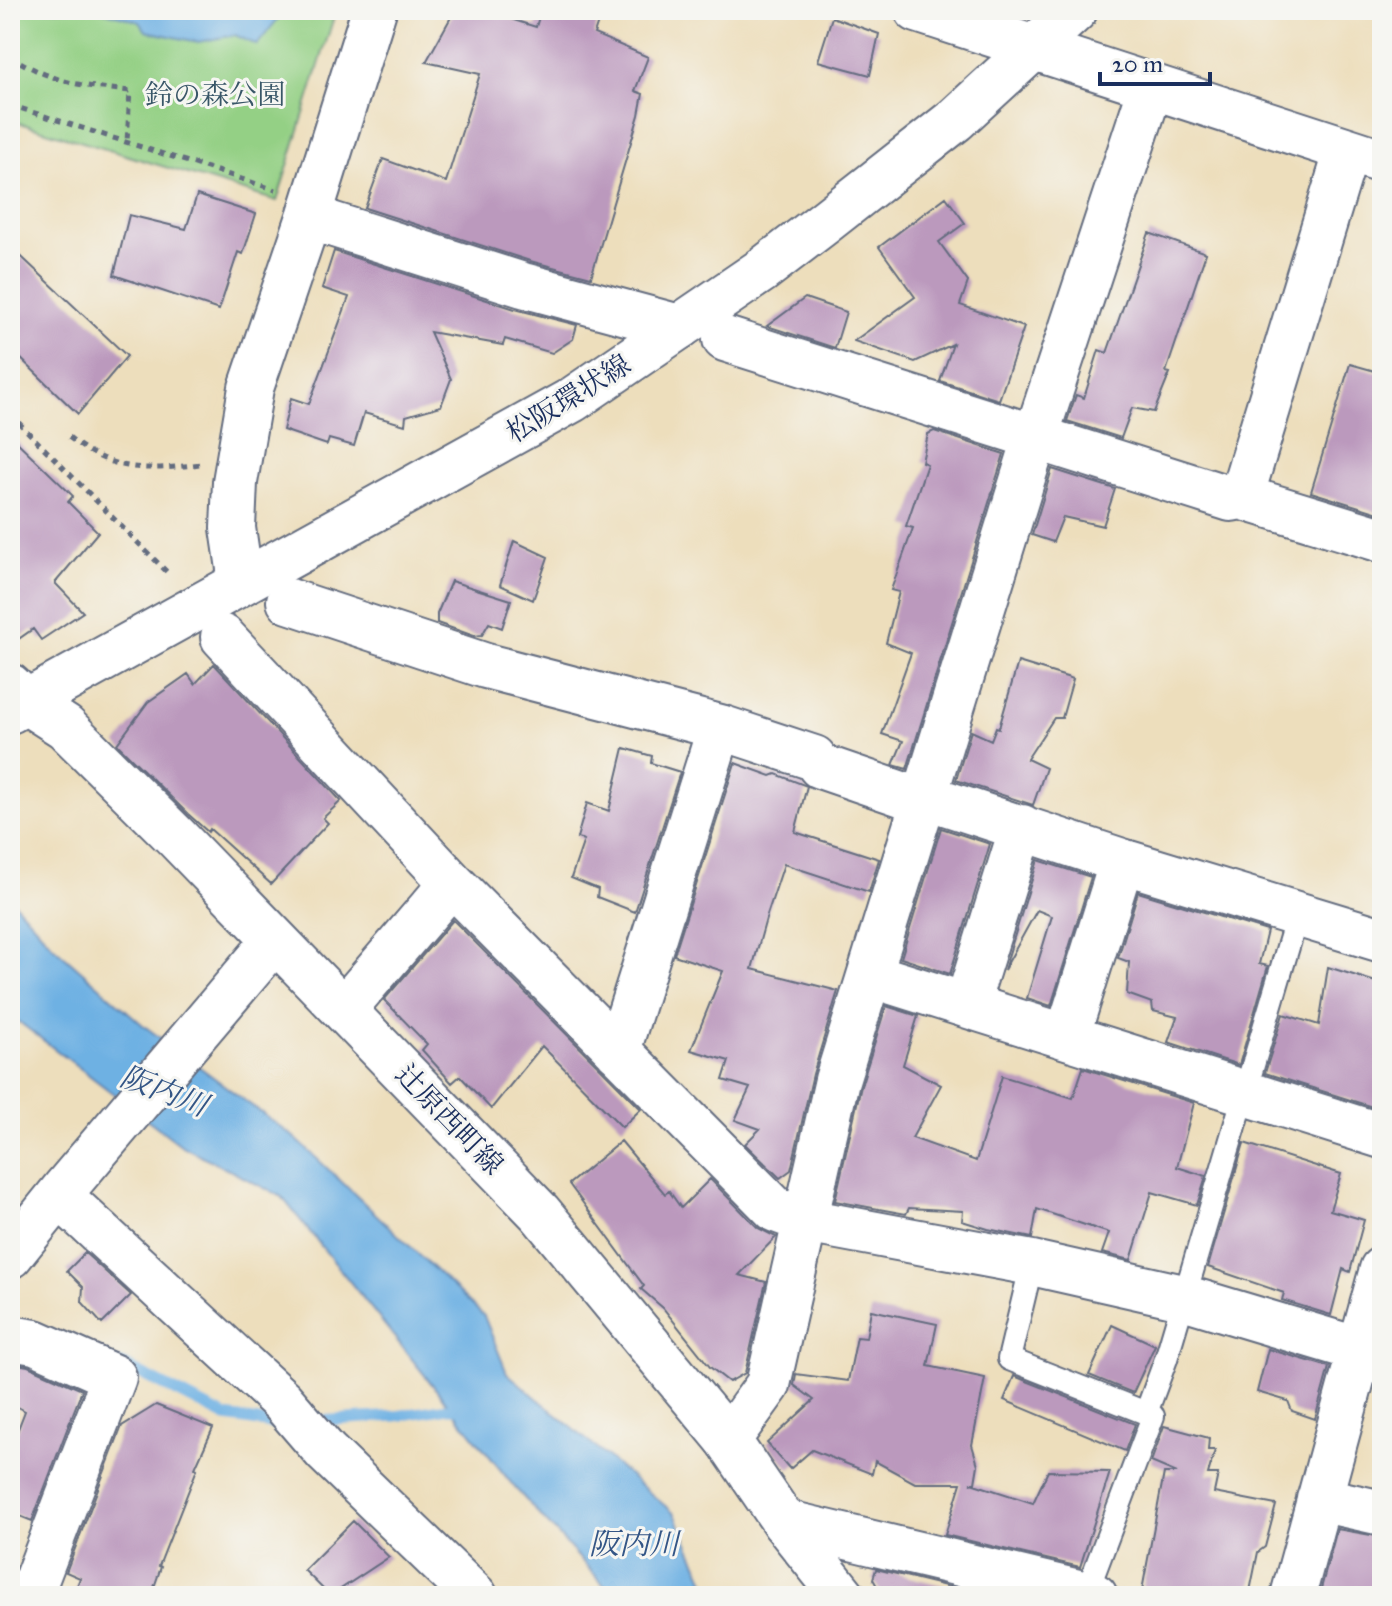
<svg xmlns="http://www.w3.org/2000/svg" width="1392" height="1606" viewBox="0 0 1392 1606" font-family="'IM FELL Great Primer','Noto Serif JP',serif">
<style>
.green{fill:#94d085;stroke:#588072;stroke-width:2}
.water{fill:#6eb1e3;stroke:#4470a0;stroke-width:2}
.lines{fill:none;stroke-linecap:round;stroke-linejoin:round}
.stream{stroke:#6eb1e3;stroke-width:11}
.building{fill:#bb99bd}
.lane-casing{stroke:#646c7f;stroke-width:26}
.street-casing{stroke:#646c7f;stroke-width:48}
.secondary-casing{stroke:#646c7f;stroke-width:48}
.path{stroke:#646c7f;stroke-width:5;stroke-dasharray:6 6;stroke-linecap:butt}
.lane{stroke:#fff;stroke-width:22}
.street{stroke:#fff;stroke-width:44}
.secondary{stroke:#fff;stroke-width:44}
.labels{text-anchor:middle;stroke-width:6;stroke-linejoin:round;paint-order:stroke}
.park-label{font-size:28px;fill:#395768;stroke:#f6f6f2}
.street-label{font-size:28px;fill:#1b2f5e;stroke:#f6f6f2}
.water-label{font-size:30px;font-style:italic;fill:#345686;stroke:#f6f6f2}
</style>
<rect width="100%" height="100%" fill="#f6f6f2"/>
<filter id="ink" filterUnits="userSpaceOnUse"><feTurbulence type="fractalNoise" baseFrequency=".0125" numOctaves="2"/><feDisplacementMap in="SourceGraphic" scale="16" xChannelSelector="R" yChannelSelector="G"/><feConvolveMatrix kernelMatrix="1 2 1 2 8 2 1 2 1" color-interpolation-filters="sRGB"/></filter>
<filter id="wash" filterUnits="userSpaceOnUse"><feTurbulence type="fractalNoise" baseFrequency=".006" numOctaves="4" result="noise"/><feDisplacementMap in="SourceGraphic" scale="32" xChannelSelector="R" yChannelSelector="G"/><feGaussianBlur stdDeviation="1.8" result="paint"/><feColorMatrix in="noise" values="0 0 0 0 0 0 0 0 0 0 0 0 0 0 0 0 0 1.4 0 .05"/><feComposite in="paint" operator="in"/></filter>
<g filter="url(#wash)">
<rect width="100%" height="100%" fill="#eddebc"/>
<!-- green -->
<path class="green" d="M 10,10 L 336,10 L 277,201 L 10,120 Z"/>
<!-- water -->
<path class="water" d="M 100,10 L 285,10 L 257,45 L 235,35 L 198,42 L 146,31 L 140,22 Z
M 10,898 L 53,946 L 143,1025 L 294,1137 L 484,1316 L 507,1373 L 675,1514 L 712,1596 L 614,1596 L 516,1489 L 282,1197 L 182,1146 L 10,1015 Z"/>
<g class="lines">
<!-- stream -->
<path class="stream" d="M 122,1364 L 226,1417 L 272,1424 L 288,1423
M 317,1421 L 396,1416 L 448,1408 L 463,1408"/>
</g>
<g id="blocks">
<!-- building -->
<path class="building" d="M 455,10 L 481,10 L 536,27 L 541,10 L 602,10 L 594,34 L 648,57 L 635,91 L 643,94 L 639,115 L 591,277 L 530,261 L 365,208 L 383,159 L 446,182 L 480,74 L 426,62 Z
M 832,17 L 879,34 L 870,75 L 818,61 Z
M 197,195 L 256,214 L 243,254 L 238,252 L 219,310 L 114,275 L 129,215 L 186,229 Z
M 946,197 L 965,223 L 939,242 L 968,282 L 960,305 L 1024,327 L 999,400 L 940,381 L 953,344 L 915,362 L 854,341 L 915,297 L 879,247 Z
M 1149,233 L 1206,253 L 1166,372 L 1170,373 L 1154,412 L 1132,408 L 1121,438 L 1067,421 L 1076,395 L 1084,398 L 1099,350 L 1107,353 Z
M 10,246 L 127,356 L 78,414 L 10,348 Z
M 334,251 L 515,309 L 577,325 L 573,339 L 552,353 L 505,339 L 503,345 L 430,332 L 451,379 L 441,406 L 406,416 L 405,425 L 364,413 L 354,446 L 329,439 L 327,445 L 283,430 L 291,398 L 309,404 L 349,297 L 322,288 Z
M 805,298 L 846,312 L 835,348 L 767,326 Z
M 1350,364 L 1382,373 L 1382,514 L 1311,492 Z
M 934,431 L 1004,454 L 907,769 L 893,765 L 903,741 L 882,734 L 911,653 L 886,643 L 899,592 L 891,590 L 913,528 L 906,526 L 927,464 L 922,462 L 928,434 Z
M 10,435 L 73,496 L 68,502 L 98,532 L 55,583 L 83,612 L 41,640 L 33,629 L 10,645 Z
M 1052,469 L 1115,489 L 1103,526 L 1063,517 L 1053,542 L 1032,535 Z
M 514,541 L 548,557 L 533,600 L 500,585 Z
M 451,581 L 511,600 L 502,628 L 489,623 L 482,635 L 474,636 L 437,623 L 437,614 Z
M 1018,662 L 1073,679 L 1062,718 L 1054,718 L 1027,759 L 1046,768 L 1033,805 L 956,780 L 971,731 L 991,740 L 996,727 L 999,728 Z
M 214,664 L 341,801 L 323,818 L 328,823 L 271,884 L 210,829 L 208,832 L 188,814 L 117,744 L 148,702 L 188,674 L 195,684 Z
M 624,748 L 652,756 L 651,763 L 680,772 L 635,912 L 597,897 L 598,889 L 571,878 L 584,840 L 577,838 L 587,803 L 609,811 Z
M 735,763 L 771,776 L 776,774 L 807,786 L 795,832 L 879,859 L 869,892 L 784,864 L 767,915 L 752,969 L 838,991 L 813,1074 L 791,1170 L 780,1178 L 745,1144 L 760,1129 L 735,1120 L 750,1088 L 723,1080 L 729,1061 L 691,1050 L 723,971 L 674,955 Z
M 941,828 L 990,844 L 950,974 L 901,958 Z
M 1038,860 L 1091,877 L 1051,1006 L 1027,998 L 1052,916 L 1037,910 L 1004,970 Z
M 1138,892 L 1267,931 L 1259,964 L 1268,966 L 1239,1065 L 1168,1042 L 1177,1017 L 1153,1011 L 1152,1003 L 1127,994 L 1129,962 L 1118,958 Z
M 453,920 L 641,1109 L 622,1127 L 542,1046 L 491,1109 L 460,1076 L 452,1083 L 422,1050 L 427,1044 L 384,1000 Z
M 1328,967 L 1382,984 L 1382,1110 L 1265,1073 L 1283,1014 L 1319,1025 Z
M 886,1006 L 918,1016 L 903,1065 L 941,1085 L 912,1138 L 976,1161 L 1002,1076 L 1073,1098 L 1083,1068 L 1194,1103 L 1177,1167 L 1206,1176 L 1197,1205 L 1152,1192 L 1131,1260 L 1102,1253 L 1109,1233 L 1037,1209 L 1032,1238 L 988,1229 L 962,1221 L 963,1211 L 909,1208 L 906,1214 L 835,1201 L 861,1086 Z
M 621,1141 L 665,1194 L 669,1191 L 681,1208 L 710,1179 L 758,1228 L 776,1237 L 739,1275 L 766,1282 L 745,1373 L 729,1382 L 710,1367 L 663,1308 L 641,1289 L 644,1286 L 569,1184 Z
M 1244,1143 L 1341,1174 L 1330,1210 L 1364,1220 L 1350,1272 L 1343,1269 L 1331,1315 L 1282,1300 L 1284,1293 L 1208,1267 Z
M 85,1253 L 131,1295 L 102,1324 L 82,1302 L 83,1287 L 67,1271 Z
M 871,1310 L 937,1324 L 928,1366 L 985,1378 L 972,1445 L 978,1465 L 975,1483 L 971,1483 L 1033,1503 L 1048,1471 L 1110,1472 L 1080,1567 L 945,1535 L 961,1483 L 915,1483 L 875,1461 L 872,1474 L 812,1450 L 790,1469 L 767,1443 L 814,1400 L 794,1385 L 796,1374 L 848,1381 L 857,1337 L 866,1338 Z
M 1112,1325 L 1155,1345 L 1133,1393 L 1089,1375 Z
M 1268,1349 L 1329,1367 L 1315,1419 L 1292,1411 L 1288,1401 L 1257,1392 Z
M 10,1363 L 28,1366 L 82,1390 L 32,1521 L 10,1512 L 10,1450 L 25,1411 L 10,1403 Z
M 1014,1376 L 1135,1424 L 1125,1451 L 1004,1400 Z
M 156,1405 L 213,1428 L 195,1468 L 197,1469 L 159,1566 L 161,1567 L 151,1596 L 73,1596 L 80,1578 L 66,1572 L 122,1426 Z
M 1164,1426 L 1209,1438 L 1208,1450 L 1215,1450 L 1208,1474 L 1218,1474 L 1214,1493 L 1276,1505 L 1265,1547 L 1258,1552 L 1249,1596 L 1141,1596 L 1164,1473 L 1177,1473 L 1151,1462 Z
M 353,1521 L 389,1557 L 330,1596 L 304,1570 Z
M 1337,1529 L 1382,1537 L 1382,1596 L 1319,1596 Z
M 876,1569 L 987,1596 L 882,1595 L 873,1579 Z"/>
</g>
</g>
<g filter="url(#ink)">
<use href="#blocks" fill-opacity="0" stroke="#646c7f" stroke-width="2"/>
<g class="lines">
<defs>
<path id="lane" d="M 1032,1263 L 1009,1359 L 1146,1413
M 1086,1594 L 1153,1416 L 1146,1413 L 1166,1359 L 1298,913"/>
<path id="street" d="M 917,10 L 1382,161
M 309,217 L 523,285 L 679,327
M 725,339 L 1231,499 L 1241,497 L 1382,540
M 1241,497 L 1347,150
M 241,582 L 233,528 L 235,482 L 251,388 L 309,217 L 374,10
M 289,601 L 486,666 L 720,727 L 814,758 L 820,766 L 922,801
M 223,637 L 452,883 L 776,1210 L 806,1221 L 1032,1263 L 1183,1297 L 1360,1350
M 924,796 L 1122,861 L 1382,940
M 870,975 L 1382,1136
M 967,1004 L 1022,827
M 344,1009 L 452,883
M 1067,1037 L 1122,861
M 618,1051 L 720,727
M 60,1196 L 282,1401 L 326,1452 L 475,1596
M 10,1256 L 64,1189 L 275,940
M 10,1338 L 35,1342 L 114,1377 L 30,1596
M 728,1440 L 768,1385 L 837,1080 L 1035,439 L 1151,87
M 1319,1499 L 1382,1513
M 784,1522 L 1095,1596
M 1293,1596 L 1382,1269"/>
<path id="secondary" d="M 10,686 L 26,702 L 65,727 L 176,837 L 540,1213 L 728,1440 L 784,1522 L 843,1596
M 10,711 L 572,400 L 761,271 L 825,222 L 955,120 L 1075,10"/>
</defs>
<!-- lane casing -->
<use href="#lane" class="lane-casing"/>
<!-- street casing -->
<use href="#street" class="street-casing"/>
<!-- secondary casing -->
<use href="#secondary" class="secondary-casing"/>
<!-- path -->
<path class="path" d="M 10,56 C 54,83 80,86 130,91 L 127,142
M 10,105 L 276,190
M 10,414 L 170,575
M 69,437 C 112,473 148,471 200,464"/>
<!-- lane -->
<use href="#lane" class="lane"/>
<!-- street -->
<use href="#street" class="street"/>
<!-- secondary -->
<use href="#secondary" class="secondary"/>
</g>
</g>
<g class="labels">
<!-- park labels -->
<g class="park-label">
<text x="215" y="104">鈴の森公園</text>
</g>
<!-- street labels -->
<g class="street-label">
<text transform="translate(568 398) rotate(-32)" y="10">松阪環状線</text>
<text transform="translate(450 1119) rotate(46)" y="10">辻原西町線</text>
</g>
<!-- water labels -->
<g class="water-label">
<text transform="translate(164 1091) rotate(21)" y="10">阪内川</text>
<text x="634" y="1554">阪内川</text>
</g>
</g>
<!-- margin -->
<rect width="1392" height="1606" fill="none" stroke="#f6f6f2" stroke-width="40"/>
<!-- scale -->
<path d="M1100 72v12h110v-12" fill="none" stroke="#1b2f5e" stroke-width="4"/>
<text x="1112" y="72" font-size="24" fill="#1b2f5e" stroke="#f6f6f2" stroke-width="6" paint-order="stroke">20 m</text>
</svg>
